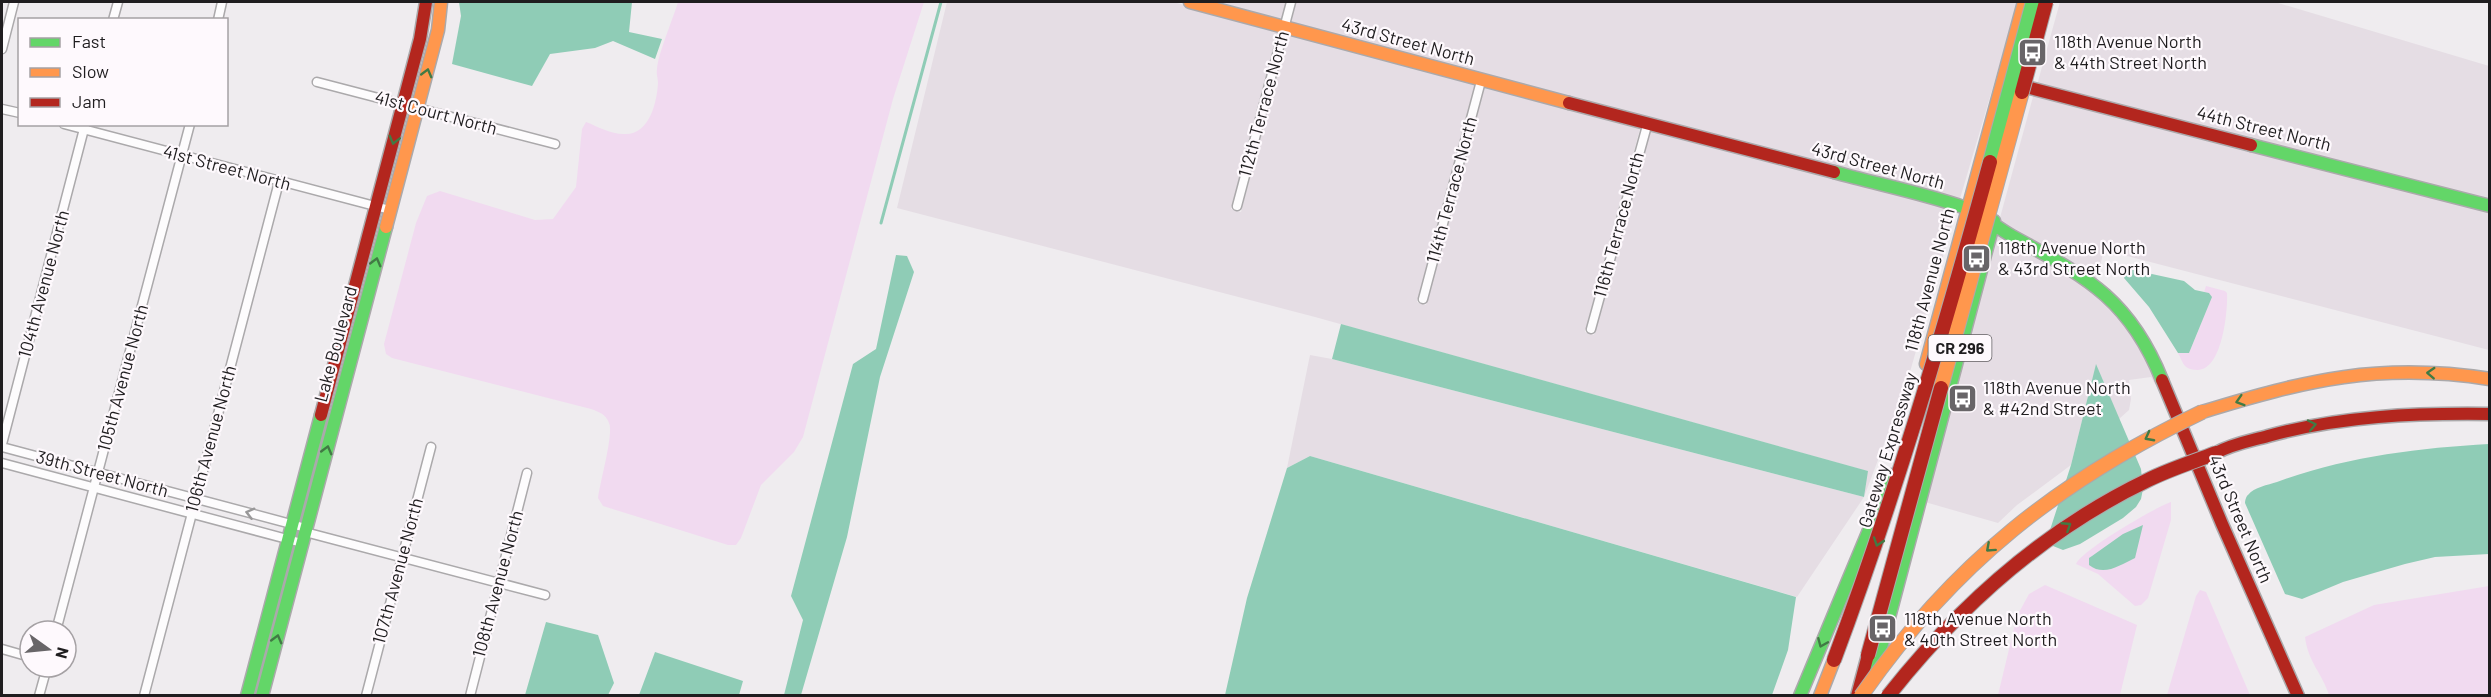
<svg xmlns="http://www.w3.org/2000/svg" width="2491" height="697" viewBox="0 0 2491 697" font-family="Barlow,sans-serif">
<style>
.built{fill:#e5dde4}
.green{fill:#f1daf0}
.water{fill:#8fccb6}
.lines{fill:none;stroke-linecap:round;stroke-linejoin:round}
.stream{stroke:#8fccb6;stroke-width:3}
.street-casing{stroke:#aba9ab;stroke-width:11}
.fast-casing{stroke:#aba9ab;stroke-width:15}
.slow-casing{stroke:#aba9ab;stroke-width:15}
.jam-casing{stroke:#aba9ab;stroke-width:15}
.street{stroke:#fdfcfd;stroke-width:8}
.fast{stroke:#63d668;stroke-width:12}
.slow{stroke:#ff974d;stroke-width:12}
.jam{stroke:#b3261e;stroke-width:12}
.fast-bridge-casing{stroke:#aba9ab;stroke-width:16;stroke-linecap:butt}
.slow-bridge-casing{stroke:#aba9ab;stroke-width:16;stroke-linecap:butt}
.jam-bridge-casing{stroke:#aba9ab;stroke-width:16;stroke-linecap:butt}
.fast-bridge{stroke:#63d668;stroke-width:14}
.slow-bridge{stroke:#ff974d;stroke-width:14}
.jam-bridge{stroke:#b3261e;stroke-width:14}
.oneway{stroke:#417a44}
.oneway2{stroke:#999899}
.labels{text-anchor:middle;stroke-width:4.5;stroke-linejoin:round;paint-order:stroke}
.shield{fill:#fef9fd;stroke:#625f62;stroke-width:1.5}
.shield-label{font-size:16px;font-weight:bold;fill:#1f1d1f}
.street-label{font-size:18px;fill:#1f1d1f;stroke:#fef9fd}
.poi-label{font-size:18px;fill:#1f1d1f;stroke:#fef9fd;text-anchor:start}
</style>
<rect width="100%" height="100%" fill="#efecef"/>
<!-- built -->
<path class="built" d="M 947,2 L 1173,2 L 1278,30 L 1231,209 L 1241,212 L 1288,33 L 1475,84 L 1417,302 L 1426,305 L 1485,86 L 1641,125 L 1585,332 L 1594,335 L 1651,127 L 1956,211 L 1906,386 L 1864,497 L 1797,597 L 1310,456 L 1287,468 L 1310,355 L 1332,359 L 1864,497 L 1867,471 L 1315,317 L 897,208 Z
M 1208,2 L 1286,2 L 1281,21 Z
M 1296,2 L 2018,2 L 1959,202 L 1291,24 Z
M 2060,2 L 2275,2 L 2489,66 L 2489,201 L 2037,85 Z
M 2034,93 L 2489,211 L 2489,350 L 2104,250 L 2096,282 L 1998,225 Z
M 1996,234 L 2054,266 L 2093,292 L 2119,316 L 2159,382 L 2164,400 L 2151,377 L 2129,380 L 2131,399 L 2129,410 L 2119,419 L 2096,365 L 2071,465 L 2017,505 L 1998,523 L 1925,502 Z"/>
<!-- green -->
<path class="green" d="M 678,2 L 924,2 L 893,99 L 803,437 L 794,452 L 761,485 L 741,538 L 736,545 L 728,545 L 603,506 L 598,498 C 600,482 614,433 609,423 C 606,414 599,412 591,409 L 392,358 L 386,354 L 384,344 L 416,223 L 427,196 L 440,191 L 535,220 L 553,219 L 576,187 L 582,129 L 586,122 C 599,127 612,135 626,134 C 650,134 657,101 658,83 C 658,78 656,74 657,69 C 658,54 673,19 678,2 Z
M 2206,286 L 2225,291 L 2227,293 C 2228,312 2222,371 2197,370 C 2183,369 2184,364 2178,353 L 2189,353 C 2195,339 2209,307 2209,293 L 2204,292 Z
M 2171,502 L 2171,520 L 2148,598 L 2141,605 L 2135,606 L 2098,574 L 2076,564 C 2082,550 2154,508 2171,502 Z
M 2045,585 L 2137,625 L 2120,695 L 1998,695 L 2017,616 L 2029,594 Z
M 2489,586 L 2489,695 L 2329,695 C 2322,673 2308,662 2305,637 L 2374,605 Z
M 2200,590 L 2206,592 L 2250,695 L 2167,695 L 2196,596 Z"/>
<!-- water -->
<path class="water" d="M 459,2 L 632,2 L 629,32 L 662,39 L 655,59 L 613,41 L 595,48 L 550,54 L 532,86 L 452,64 L 461,16 Z
M 896,255 L 907,256 L 914,272 L 880,377 L 847,537 L 801,695 L 784,695 L 803,620 L 791,596 L 853,364 L 876,349 Z
M 2129,269 L 2184,281 L 2195,290 L 2209,293 L 2212,297 L 2189,353 L 2178,353 L 2149,307 L 2124,278 Z
M 1341,324 L 1868,471 L 1864,497 L 1332,359 Z
M 2096,364 L 2141,469 L 2143,489 L 2141,499 L 2136,507 L 2123,518 L 2080,544 L 2063,550 L 2048,544 L 2050,530 L 2071,465 Z
M 2489,444 L 2489,554 L 2435,557 L 2405,564 L 2343,582 L 2302,599 L 2285,594 L 2245,503 C 2245,501 2246,496 2248,495 C 2254,487 2268,485 2277,482 C 2345,457 2418,448 2489,444 Z
M 1310,456 L 1796,597 L 1788,650 L 1772,695 L 1225,695 L 1247,598 L 1287,468 Z
M 2143,525 L 2135,558 C 2120,565 2104,577 2089,565 L 2089,558 L 2092,556 L 2123,534 Z
M 546,622 L 598,635 L 614,683 L 608,695 L 525,695 Z
M 655,652 L 743,681 L 739,695 L 639,695 Z"/>
<g class="lines">
<!-- stream -->
<path class="stream" d="M 881,223 L 941,2"/>
<defs>
<path id="street" d="M 113,20 L 118,2
M 218,20 L 222,2
M 2,49 L 14,2
M 317,82 L 555,144
M 2,109 L 20,113
M 64,124 L 390,210
M 1237,206 L 1291,2
M 1423,299 L 1481,81
M 1591,329 L 1648,122
M 2,444 L 85,125
M 2,447 L 306,528
M 2,463 L 302,543
M 305,532 L 545,595
M 56,631 L 190,124
M 2,649 L 30,657
M 39,696 L 47,667
M 144,696 L 279,182
M 366,696 L 431,447
M 470,696 L 527,473"/>
<path id="fast" d="M 2251,145 L 2490,206
M 1834,172 C 1877,184 1923,193 1966,208 C 1982,214 1997,228 2012,236 C 2086,277 2129,298 2162,380
M 1874,674 L 1994,221
M 247,696 L 321,415
M 262,696 L 386,227
M 1800,696 L 1892,475"/>
<path id="slow" d="M 1190,2 L 1569,103
M 386,227 L 438,30 L 441,2
M 1926,364 L 2024,2
M 2202,412 C 2306,380 2380,362 2490,379
M 1820,696 L 1834,660"/>
<path id="jam" d="M 2030,88 L 2251,145
M 1569,103 L 1834,172
M 2162,380 L 2222,524 L 2298,696
M 321,415 L 420,39 L 426,2
M 2216,453 C 2232,444 2250,441 2268,436 C 2341,416 2414,413 2490,414
M 1857,696 L 1868,655"/>
</defs>
<!-- street casing -->
<use href="#street" class="street-casing"/>
<!-- fast casing -->
<use href="#fast" class="fast-casing"/>
<!-- slow casing -->
<use href="#slow" class="slow-casing"/>
<!-- jam casing -->
<use href="#jam" class="jam-casing"/>
<!-- street -->
<use href="#street" class="street"/>
<!-- fast -->
<use href="#fast" class="fast"/>
<!-- slow -->
<use href="#slow" class="slow"/>
<!-- jam -->
<use href="#jam" class="jam"/>
<defs>
<path id="fast-bridge" d="M 1990,162 L 2033,2"/>
<path id="slow-bridge" d="M 1941,388 L 2022,92
M 1861,696 C 1953,564 2058,481 2202,412"/>
<path id="jam-bridge" d="M 2022,92 L 2046,2
M 1868,655 L 1941,388
M 1834,660 C 1895,497 1944,330 1990,162
M 1888,696 C 1959,606 2044,530 2148,480 C 2170,469 2193,462 2216,453"/>
</defs>
<!-- fast-bridge casing -->
<use href="#fast-bridge" class="fast-bridge-casing"/>
<!-- slow-bridge casing -->
<use href="#slow-bridge" class="slow-bridge-casing"/>
<!-- jam-bridge casing -->
<use href="#jam-bridge" class="jam-bridge-casing"/>
<!-- fast-bridge -->
<use href="#fast-bridge" class="fast-bridge"/>
<!-- slow-bridge -->
<use href="#slow-bridge" class="slow-bridge"/>
<!-- jam-bridge -->
<use href="#jam-bridge" class="jam-bridge"/>
</g>
<!-- one-way arrows -->
<defs><path id="oneway-chevron" d="M-2-3.5L2.5 0L-2 3.5" fill="none" stroke-width="1.6" stroke-linecap="round" stroke-linejoin="round" transform="scale(1.5)"/></defs>
<g class="oneway">
<use href="#oneway-chevron" transform="translate(427 73) rotate(-75)"/>
<use href="#oneway-chevron" transform="translate(394 140) rotate(104)"/>
<use href="#oneway-chevron" transform="translate(376 262) rotate(-75)"/>
<use href="#oneway-chevron" transform="translate(2431 373) rotate(-177)"/>
<use href="#oneway-chevron" transform="translate(2240 401) rotate(163)"/>
<use href="#oneway-chevron" transform="translate(2312 425) rotate(-12)"/>
<use href="#oneway-chevron" transform="translate(2149 437) rotate(152)"/>
<use href="#oneway-chevron" transform="translate(327 450) rotate(-75)"/>
<use href="#oneway-chevron" transform="translate(2067 526) rotate(-33)"/>
<use href="#oneway-chevron" transform="translate(1878 542) rotate(109)"/>
<use href="#oneway-chevron" transform="translate(1990 548) rotate(138)"/>
<use href="#oneway-chevron" transform="translate(277 639) rotate(-75)"/>
<use href="#oneway-chevron" transform="translate(1822 643) rotate(113)"/>
</g>
<use class="oneway2" href="#oneway-chevron" transform="translate(250 513) rotate(-165)"/>
<!-- icons -->
<defs>
<symbol id="bus-square" viewBox="-11 -11 22 22"><rect x="-9" y="-9" width="18" height="18" rx="4" fill="#686568" stroke="#fef9fd"/><path d="M-5-6H5V4H4V6H2V4H-2V6H-4V4H-5ZM-3.5-4V0h7V-4ZM-3.5 1.2v1.5H-2V1.2ZM2 1.2v1.5H3.5V1.2Z" fill="#fff"/></symbol>
</defs>
<g fill-rule="evenodd">
<use href="#bus-square" x="2016" y="36" width="33" height="33"/>
<use href="#bus-square" x="1960" y="242" width="33" height="33"/>
<use href="#bus-square" x="1946" y="382" width="33" height="33"/>
<use href="#bus-square" x="1866" y="612" width="33" height="33"/>
</g>
<g class="labels">
<!-- shield labels -->
<rect class="shield" x="1928.5" y="335" width="63" height="26" rx="4.5"/>
<g class="shield-label">
<text x="1960" y="354">CR 296</text>
</g>
<!-- street labels -->
<g class="street-label">
<text transform="translate(1408 42) rotate(15)" y="6">43rd Street North</text>
<text transform="translate(1264 104) rotate(-75)" y="6">112th Terrace North</text>
<text transform="translate(436 113) rotate(15)" y="6">41st Court North</text>
<text transform="translate(2264 129) rotate(14)" y="6">44th Street North</text>
<text transform="translate(1878 166) rotate(15)" y="6">43rd Street North</text>
<text transform="translate(227 168) rotate(15)" y="6">41st Street North</text>
<text transform="translate(1452 190) rotate(-75)" y="6">114th Terrace North</text>
<text transform="translate(1619 225) rotate(-75)" y="6">116th Terrace North</text>
<text transform="translate(1930 280) rotate(-75)" y="6">118th Avenue North</text>
<text transform="translate(44 284) rotate(-75)" y="6">104th Avenue North</text>
<text transform="translate(336 344) rotate(-75)" y="6">Lake Boulevard</text>
<text transform="translate(123 378) rotate(-75)" y="6">105th Avenue North</text>
<text transform="translate(211 439) rotate(-75)" y="6">106th Avenue North</text>
<text transform="translate(1888 450) rotate(-73)" y="6">Gateway Expressway</text>
<text transform="translate(102 474) rotate(15)" y="6">39th Street North</text>
<text transform="translate(2240 519) rotate(67)" y="6">43rd Street North</text>
<text transform="translate(398 571) rotate(-75)" y="6">107th Avenue North</text>
<text transform="translate(498 584) rotate(-75)" y="6">108th Avenue North</text>
</g>
<!-- poi labels -->
<g class="poi-label">
<text x="2054" y="48">118th Avenue North<tspan x="2054" dy="21">&amp; 44th Street North</tspan></text>
<text x="1998" y="254">118th Avenue North<tspan x="1998" dy="21">&amp; 43rd Street North</tspan></text>
<text x="1983" y="394">118th Avenue North<tspan x="1983" dy="21">&amp; #42nd Street</tspan></text>
<text x="1904" y="625">118th Avenue North<tspan x="1904" dy="21">&amp; 40th Street North</tspan></text>
</g>
</g>
<!-- border -->
<rect width="2491" height="697" fill="none" stroke="#1f1d1f" stroke-width="6"/>
<!-- legend -->
<rect x="18" y="18" width="210" height="108" fill="#fef9fd" stroke="#a5a1a4" stroke-width="1.5"/>
<rect x="30" y="38" width="30" height="9" fill="#63d668" stroke="#a5a1a4" stroke-width="1.5"/>
<text x="72" y="48" font-size="18" fill="#1f1d1f">Fast</text>
<rect x="30" y="68" width="30" height="9" fill="#ff974d" stroke="#a5a1a4" stroke-width="1.5"/>
<text x="72" y="78" font-size="18" fill="#1f1d1f">Slow</text>
<rect x="30" y="98" width="30" height="9" fill="#b3261e" stroke="#a5a1a4" stroke-width="1.5"/>
<text x="72" y="108" font-size="18" fill="#1f1d1f">Jam</text>
<!-- north arrow -->
<g transform="translate(48 649) rotate(105)"><circle r="28" fill="#fef9fd" stroke="#a5a1a4" stroke-width="1.5"/>
<path d="M0-4.5L10 22L0 15L-10 22Z" fill="#686568"/>
<text y="-9" font-size="16" font-weight="bold" text-anchor="middle" fill="#1f1d1f">N</text>
</g>
</svg>
